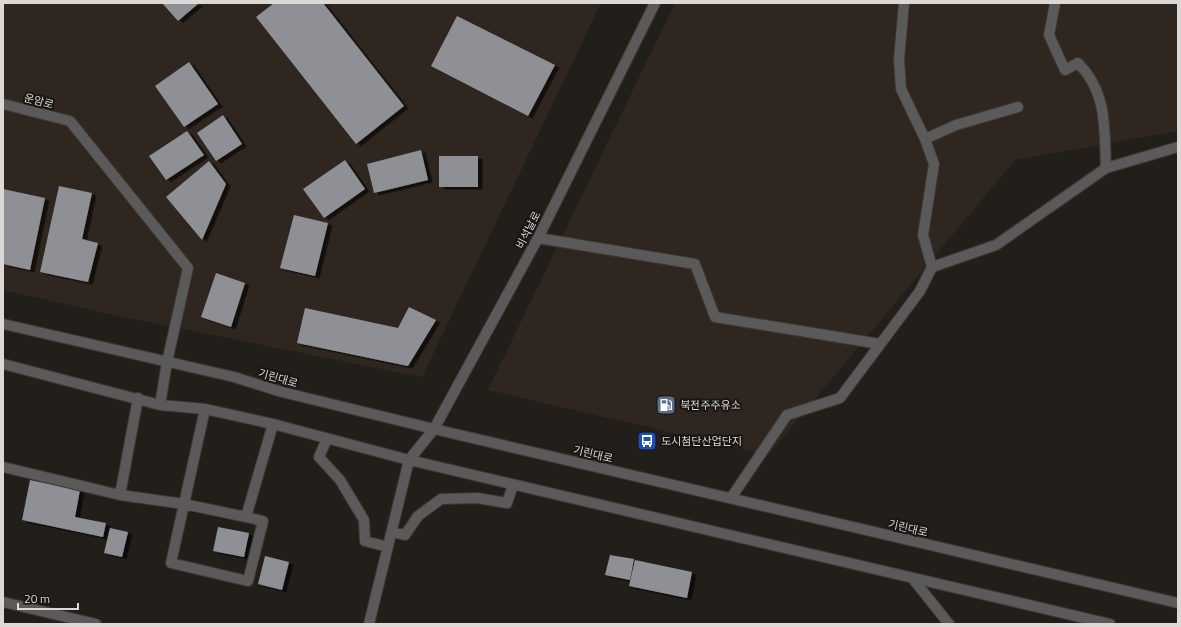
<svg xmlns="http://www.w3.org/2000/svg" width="1181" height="627" viewBox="0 0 1181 627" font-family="'Titillium Web','Noto Sans KR',sans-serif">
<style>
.built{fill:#2f271f}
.building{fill:#8f8f96;filter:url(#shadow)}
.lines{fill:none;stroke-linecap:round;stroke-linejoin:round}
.minor-casing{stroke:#3c3935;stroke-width:12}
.minor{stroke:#5c595a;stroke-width:10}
.labels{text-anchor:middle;stroke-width:4;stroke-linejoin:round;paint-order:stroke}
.street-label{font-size:11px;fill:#dbd8d6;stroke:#191512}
.poi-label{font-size:11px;fill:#dbd8d6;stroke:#191512;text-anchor:start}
</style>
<defs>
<filter id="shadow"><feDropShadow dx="4.5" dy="2.5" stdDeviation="0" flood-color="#0009"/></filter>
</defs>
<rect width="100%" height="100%" fill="#221f1b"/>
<!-- built -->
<path class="built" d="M 3,3 L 601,3 L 422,377 L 109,314 L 3,290 Z
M 675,3 L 1178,3 L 1178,131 L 1015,160 L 768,455 L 488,390 Z"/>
<!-- building -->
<path class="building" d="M 162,3 L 199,3 L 178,21 Z
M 274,3 L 323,3 L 404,106 L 356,144 L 256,17 Z
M 457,16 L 555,65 L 528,116 L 431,66 Z
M 189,62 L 218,104 L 184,127 L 155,86 Z
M 223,115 L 242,144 L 216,161 L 197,133 Z
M 187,131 L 204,155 L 166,180 L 149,156 Z
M 421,150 L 428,180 L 374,193 L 367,164 Z
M 439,156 L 478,156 L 478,187 L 439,187 Z
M 345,160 L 365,189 L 324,218 L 303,189 Z
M 209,161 L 226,184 L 202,240 L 166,197 Z
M 59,186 L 92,193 L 82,239 L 98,243 L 88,282 L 40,272 Z
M 3,189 L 45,198 L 30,270 L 3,264 Z
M 294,215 L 328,223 L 315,276 L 280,268 Z
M 216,273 L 245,283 L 231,327 L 201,317 Z
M 409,307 L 436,320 L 408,366 L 297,343 L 305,308 L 398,328 Z
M 30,480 L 80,490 L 75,517 L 106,523 L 103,537 L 22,520 Z
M 218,527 L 249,533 L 244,557 L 213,551 Z
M 110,528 L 128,532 L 122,557 L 104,553 Z
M 610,555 L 634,559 L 630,580 L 605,575 Z
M 265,556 L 289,562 L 282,590 L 258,584 Z
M 635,560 L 692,572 L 687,598 L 629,586 Z"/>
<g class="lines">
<defs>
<path id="minor" d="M 904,3 L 899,59 L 901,89 L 925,139 L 934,164 L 923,235 L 932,267
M 1055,3 L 1049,35 L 1065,70 L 1078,63 C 1108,93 1104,129 1106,168
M 3,104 L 70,121 L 188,268 L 167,362 L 160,405
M 925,139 L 956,125 L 1018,107
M 538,238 L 695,264 L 715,317 L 880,344
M 3,324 L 234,377 L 282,392 L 434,429 L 1178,603
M 3,364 L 160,405 L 205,409 L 273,424 L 409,460 L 1110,624
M 205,409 L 184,504 L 246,517 L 273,424
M 327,439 L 319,457 L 340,480 L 364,520 L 365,541 L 388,547
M 3,467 L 120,495 L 138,398
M 120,495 L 184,504 L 171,563 L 248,581 L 263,521 L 246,517
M 731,498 L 787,415 L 840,398 L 920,291 L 932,267 L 996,245 L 1106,168 L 1178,147
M 392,532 L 405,535 L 418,516 L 441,499 L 477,498 L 507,503 L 513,485
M 913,579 L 949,624
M 3,602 L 96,624
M 369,624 L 409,460 L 434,429 L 538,238 L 655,3"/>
</defs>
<!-- minor casing -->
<use href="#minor" class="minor-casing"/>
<!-- minor -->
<use href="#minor" class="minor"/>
</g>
<!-- icons -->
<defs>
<symbol id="fuel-square" viewBox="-11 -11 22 22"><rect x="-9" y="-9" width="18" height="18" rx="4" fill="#5c6f8a" stroke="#191512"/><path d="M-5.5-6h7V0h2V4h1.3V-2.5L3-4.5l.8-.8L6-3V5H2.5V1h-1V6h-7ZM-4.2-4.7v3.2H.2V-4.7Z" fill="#fff"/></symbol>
<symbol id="bus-square" viewBox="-11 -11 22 22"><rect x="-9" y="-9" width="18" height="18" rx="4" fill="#1a4fb4" stroke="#191512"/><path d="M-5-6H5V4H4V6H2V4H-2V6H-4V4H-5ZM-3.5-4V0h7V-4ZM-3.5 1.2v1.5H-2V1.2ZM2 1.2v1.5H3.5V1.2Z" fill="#fff"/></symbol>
</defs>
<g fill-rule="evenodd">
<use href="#fuel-square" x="655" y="394" width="22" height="22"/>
<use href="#bus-square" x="636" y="430" width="22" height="22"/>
</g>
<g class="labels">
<!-- street labels -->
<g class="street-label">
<text transform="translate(39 101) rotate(15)" y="4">운암로</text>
<text transform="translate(528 230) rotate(-63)" y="4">비석날로</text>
<text transform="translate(278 378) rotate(16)" y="4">기린대로</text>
<text transform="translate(593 454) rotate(13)" y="4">기린대로</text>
<text transform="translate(908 528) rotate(13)" y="4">기린대로</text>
</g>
<!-- poi labels -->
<g class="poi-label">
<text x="680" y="409">북전주주유소</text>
<text x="661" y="445">도시첨단산업단지</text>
</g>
</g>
<!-- border -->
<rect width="1181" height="627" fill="none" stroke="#dbd8d6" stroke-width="8"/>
<!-- scale -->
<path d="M18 603v6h60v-6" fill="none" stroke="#dbd8d6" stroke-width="2"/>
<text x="24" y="603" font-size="12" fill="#dbd8d6" stroke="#191512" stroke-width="3" paint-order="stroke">20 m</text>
</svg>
